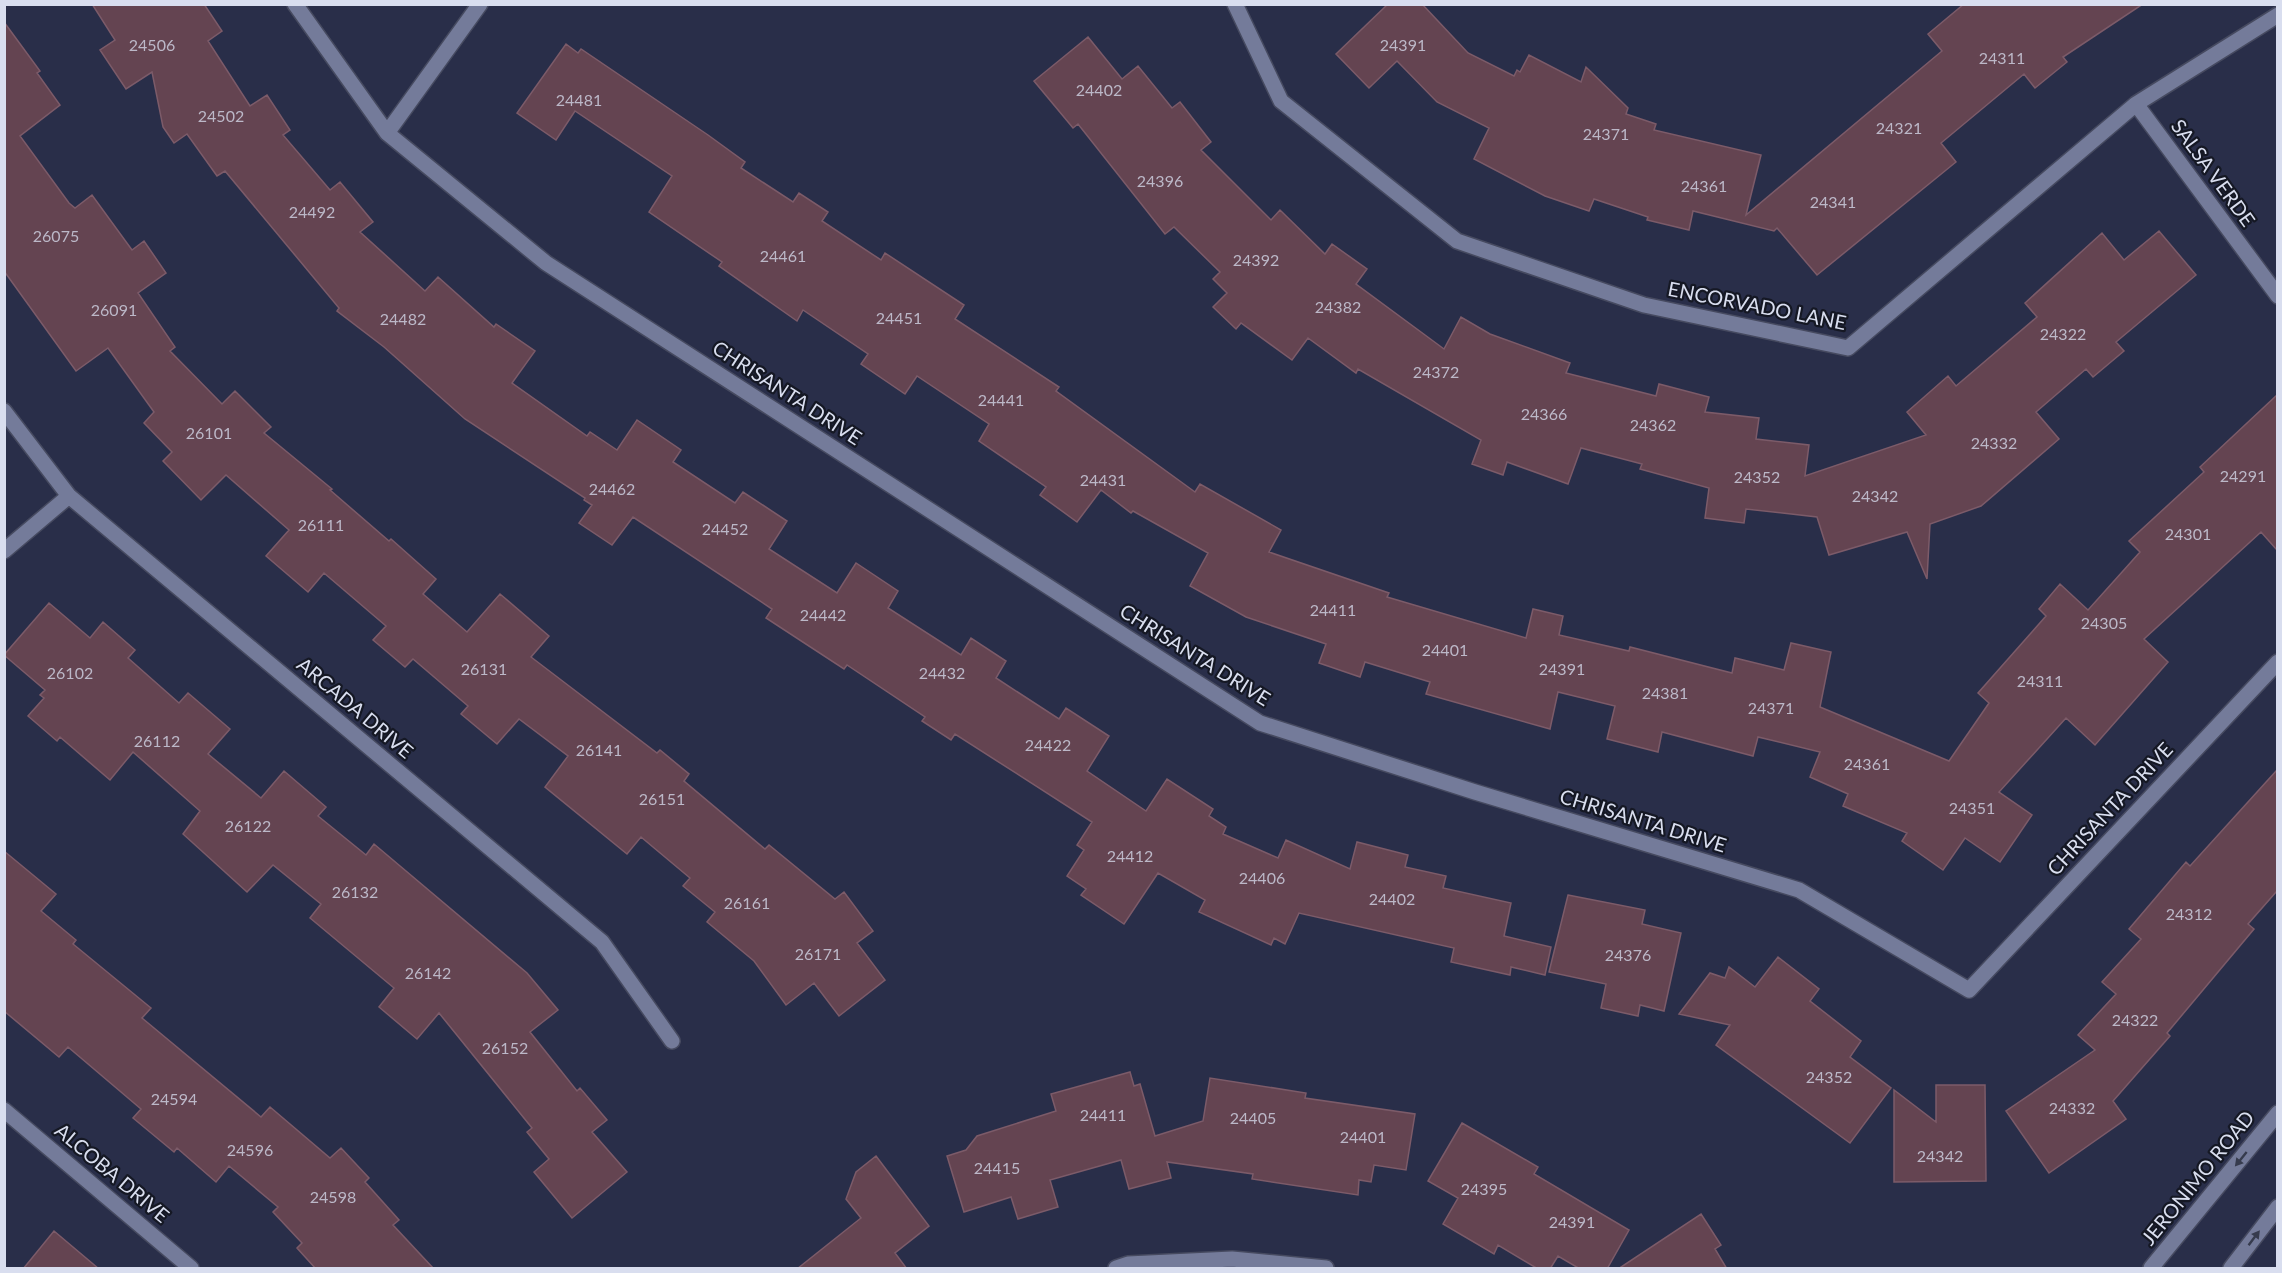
<svg xmlns="http://www.w3.org/2000/svg" width="2282" height="1273" viewBox="0 0 2282 1273" font-family="Lato,sans-serif">
<style>
.building{fill:#644451;stroke:#7c5b69;stroke-width:1.5}
.lines{fill:none;stroke-linecap:round;stroke-linejoin:round}
.minor-casing{stroke:#464a60;stroke-width:18}
.secondary-casing{stroke:#464a60;stroke-width:18}
.minor{stroke:#747b9a;stroke-width:15}
.secondary{stroke:#747b9a;stroke-width:15}
.oneway{fill:#363b4d}
.labels{text-anchor:middle;stroke-width:4.5;stroke-linejoin:round;paint-order:stroke}
.number-label{font-size:16px;fill:#bcb8c8}
.street-label{font-size:20px;fill:#d9deef;stroke:#151824}
</style>
<rect width="100%" height="100%" fill="#292e49"/>
<!-- building -->
<path class="building" d="M 92,4 L 204,4 L 222,31 L 208,41 L 250,106 L 267,95 L 290,130 L 283,135 L 330,190 L 340,182 L 373,222 L 360,232 L 425,291 L 438,277 L 494,327 L 496,324 L 535,351 L 512,383 L 587,436 L 590,432 L 617,450 L 637,420 L 681,450 L 673,462 L 735,503 L 743,492 L 787,521 L 769,549 L 837,593 L 856,563 L 898,591 L 888,608 L 961,655 L 971,638 L 1006,661 L 996,678 L 1059,719 L 1066,708 L 1109,736 L 1087,771 L 1146,811 L 1167,779 L 1213,809 L 1209,816 L 1226,827 L 1223,834 L 1278,858 L 1286,840 L 1350,869 L 1357,842 L 1408,855 L 1405,867 L 1446,876 L 1443,888 L 1511,903 L 1504,936 L 1551,947 L 1545,975 L 1511,967 L 1510,975 L 1451,962 L 1454,948 L 1299,913 L 1285,944 L 1274,938 L 1271,945 L 1199,912 L 1205,900 L 1158,873 L 1124,924 L 1081,895 L 1086,889 L 1067,876 L 1084,850 L 1077,845 L 1092,822 L 955,734 L 951,740 L 922,721 L 925,717 L 847,665 L 844,669 L 766,618 L 772,609 L 633,517 L 612,545 L 579,523 L 592,505 L 584,500 L 585,498 L 465,419 L 384,347 L 337,311 L 339,308 L 225,171 L 217,176 L 187,134 L 174,143 L 163,127 L 152,72 L 126,89 L 100,50 L 115,40 Z
M 1388,4 L 1422,4 L 1468,53 L 1514,76 L 1517,70 L 1520,72 L 1529,55 L 1581,82 L 1586,67 L 1628,108 L 1626,114 L 1656,124 L 1654,130 L 1761,155 L 1746,215 L 1942,51 L 1928,34 L 1964,4 L 2143,4 L 2063,57 L 2067,62 L 2035,88 L 2024,74 L 1941,143 L 1956,162 L 1817,275 L 1777,228 L 1774,231 L 1693,211 L 1689,230 L 1647,220 L 1648,217 L 1594,199 L 1589,211 L 1545,196 L 1474,159 L 1489,128 L 1437,102 L 1397,61 L 1369,88 L 1336,54 Z
M 4,22 L 40,71 L 37,73 L 60,105 L 20,136 L 69,203 L 75,208 L 92,195 L 132,250 L 144,241 L 166,273 L 138,293 L 175,347 L 170,351 L 222,404 L 235,391 L 271,427 L 264,433 L 332,489 L 330,490 L 389,541 L 391,539 L 436,579 L 423,594 L 467,632 L 500,594 L 549,636 L 531,657 L 657,753 L 660,750 L 689,774 L 684,781 L 765,849 L 769,845 L 835,899 L 844,892 L 873,931 L 857,943 L 885,980 L 839,1016 L 814,983 L 786,1005 L 754,961 L 707,922 L 715,912 L 683,886 L 690,878 L 641,837 L 627,854 L 545,787 L 568,756 L 519,719 L 497,744 L 461,714 L 468,706 L 413,659 L 405,667 L 373,640 L 386,626 L 324,573 L 308,592 L 266,556 L 289,530 L 226,475 L 201,500 L 163,461 L 172,452 L 144,423 L 154,412 L 108,348 L 76,371 L 4,271 Z
M 1088,37 L 1122,79 L 1138,66 L 1172,108 L 1180,102 L 1211,142 L 1201,150 L 1271,220 L 1280,210 L 1325,254 L 1332,244 L 1367,269 L 1356,284 L 1444,349 L 1461,317 L 1490,334 L 1570,363 L 1566,373 L 1656,396 L 1659,384 L 1709,397 L 1705,412 L 1759,418 L 1756,439 L 1809,445 L 1805,476 L 1926,435 L 1907,412 L 1948,376 L 1956,386 L 2037,317 L 2025,303 L 2102,233 L 2124,260 L 2159,231 L 2196,275 L 2116,342 L 2124,351 L 2093,377 L 2086,369 L 2036,412 L 2059,439 L 1981,506 L 1930,524 L 1927,579 L 1907,532 L 1829,555 L 1817,517 L 1746,509 L 1744,523 L 1705,518 L 1709,488 L 1640,469 L 1642,464 L 1581,448 L 1568,484 L 1507,462 L 1503,475 L 1472,464 L 1481,440 L 1358,369 L 1356,373 L 1308,338 L 1292,360 L 1241,323 L 1236,329 L 1213,307 L 1227,293 L 1213,279 L 1220,272 L 1174,227 L 1165,234 L 1078,124 L 1073,128 L 1034,81 Z
M 566,44 L 578,53 L 581,49 L 708,135 L 745,162 L 741,168 L 793,202 L 799,193 L 828,212 L 822,221 L 881,260 L 885,253 L 964,305 L 955,319 L 1059,387 L 1056,391 L 1195,492 L 1200,484 L 1281,530 L 1269,552 L 1389,593 L 1387,597 L 1526,638 L 1533,609 L 1563,616 L 1559,635 L 1629,651 L 1630,647 L 1732,673 L 1735,658 L 1784,670 L 1791,643 L 1831,652 L 1820,707 L 1949,761 L 1989,703 L 1978,693 L 2046,616 L 2039,609 L 2060,584 L 2088,610 L 2140,552 L 2129,541 L 2204,472 L 2200,467 L 2277,395 L 2277,550 L 2261,532 L 2144,639 L 2168,662 L 2095,745 L 2066,718 L 1999,792 L 2032,815 L 2000,862 L 1965,838 L 1943,870 L 1902,841 L 1907,833 L 1843,806 L 1848,794 L 1810,777 L 1820,752 L 1758,737 L 1753,756 L 1662,732 L 1658,752 L 1607,739 L 1615,706 L 1558,692 L 1550,729 L 1426,694 L 1430,682 L 1365,662 L 1360,677 L 1319,663 L 1326,644 L 1246,617 L 1190,586 L 1208,553 L 1133,511 L 1131,513 L 1101,490 L 1077,522 L 1040,495 L 1046,487 L 979,441 L 989,424 L 917,376 L 905,394 L 861,364 L 868,354 L 803,310 L 797,321 L 719,266 L 722,262 L 649,212 L 672,176 L 575,111 L 556,140 L 517,113 Z
M 49,603 L 90,638 L 103,622 L 135,650 L 128,658 L 179,703 L 188,693 L 230,729 L 208,754 L 261,798 L 284,771 L 326,807 L 318,816 L 366,855 L 374,844 L 527,973 L 558,1010 L 530,1032 L 577,1091 L 580,1088 L 607,1120 L 592,1132 L 627,1172 L 572,1218 L 534,1172 L 549,1159 L 527,1132 L 532,1128 L 439,1013 L 417,1039 L 379,1007 L 394,988 L 310,918 L 321,904 L 273,865 L 247,892 L 183,834 L 200,811 L 133,752 L 110,780 L 60,737 L 57,741 L 28,716 L 44,698 L 40,695 L 45,690 L 4,655 Z
M 2277,770 L 2277,891 L 2248,924 L 2254,929 L 2167,1033 L 2170,1036 L 2113,1101 L 2126,1119 L 2049,1173 L 2006,1111 L 2095,1050 L 2078,1035 L 2116,994 L 2102,982 L 2141,939 L 2129,929 L 2186,862 L 2190,866 Z
M 4,851 L 56,894 L 41,911 L 76,940 L 73,944 L 151,1008 L 142,1018 L 261,1117 L 270,1107 L 330,1158 L 341,1148 L 369,1178 L 365,1182 L 399,1220 L 393,1225 L 434,1269 L 316,1269 L 297,1248 L 302,1243 L 273,1212 L 278,1207 L 229,1166 L 216,1182 L 177,1148 L 174,1152 L 133,1118 L 141,1109 L 68,1047 L 59,1057 L 4,1011 Z
M 1568,895 L 1645,910 L 1642,924 L 1681,933 L 1664,1011 L 1640,1005 L 1638,1016 L 1601,1008 L 1606,984 L 1549,972 Z
M 1778,957 L 1819,989 L 1810,1001 L 1861,1041 L 1850,1057 L 1891,1088 L 1850,1143 L 1716,1045 L 1730,1025 L 1679,1014 L 1710,973 L 1725,978 L 1729,967 L 1755,987 Z
M 1130,1072 L 1134,1086 L 1140,1084 L 1155,1136 L 1203,1121 L 1210,1078 L 1306,1093 L 1305,1098 L 1415,1114 L 1406,1170 L 1374,1165 L 1371,1182 L 1359,1180 L 1358,1195 L 1252,1179 L 1253,1174 L 1167,1162 L 1171,1178 L 1129,1189 L 1121,1160 L 1050,1180 L 1058,1207 L 1018,1219 L 1011,1197 L 964,1212 L 947,1156 L 966,1150 L 977,1136 L 1056,1111 L 1051,1094 Z
M 1936,1085 L 1985,1085 L 1986,1181 L 1894,1182 L 1894,1090 L 1936,1122 Z
M 1462,1123 L 1538,1167 L 1534,1174 L 1629,1230 L 1607,1269 L 1580,1269 L 1558,1256 L 1550,1269 L 1538,1269 L 1498,1245 L 1494,1254 L 1443,1224 L 1458,1198 L 1428,1181 Z
M 876,1156 L 929,1226 L 895,1253 L 907,1269 L 797,1269 L 861,1218 L 846,1199 L 856,1172 Z
M 1701,1214 L 1721,1245 L 1715,1249 L 1727,1269 L 1618,1269 Z
M 54,1231 L 99,1269 L 23,1269 Z"/>
<g class="lines">
<defs>
<path id="minor" d="M 295,4 L 387,133 L 546,263 L 1260,723 L 1475,792 L 1799,890 L 1969,990 L 2278,662
M 1235,4 L 1281,101 L 1457,241 L 1644,305 L 1848,348 L 2136,104 L 2278,15
M 2136,104 L 2278,296
M 387,133 L 480,4
M 4,411 L 69,496 L 602,942 L 672,1041
M 4,551 L 69,496
M 4,1110 L 191,1268
M 1116,1268 L 1128,1264 L 1232,1259 L 1326,1268"/>
<path id="secondary" d="M 2151,1268 L 2278,1113
M 2231,1268 L 2278,1207"/>
</defs>
<!-- minor casing -->
<use href="#minor" class="minor-casing"/>
<!-- secondary casing -->
<use href="#secondary" class="secondary-casing"/>
<!-- minor -->
<use href="#minor" class="minor"/>
<!-- secondary -->
<use href="#secondary" class="secondary"/>
</g>
<!-- one-way arrows -->
<defs><path id="oneway-solid" d="M-6-.8H1V-3.2L6.5 0L1 3.2V.8H-6Z" transform="scale(1.5)"/></defs>
<g class="oneway">
<use href="#oneway-solid" transform="translate(2241 1159) rotate(129)"/>
<use href="#oneway-solid" transform="translate(2254 1238) rotate(-53)"/>
</g>
<g class="labels">
<!-- number labels -->
<g class="number-label">
<text x="152" y="51">24506</text>
<text x="1403" y="51">24391</text>
<text x="2002" y="64">24311</text>
<text x="1099" y="96">24402</text>
<text x="579" y="106">24481</text>
<text x="221" y="122">24502</text>
<text x="1899" y="134">24321</text>
<text x="1606" y="140">24371</text>
<text x="1160" y="187">24396</text>
<text x="1704" y="192">24361</text>
<text x="1833" y="208">24341</text>
<text x="312" y="218">24492</text>
<text x="56" y="242">26075</text>
<text x="783" y="262">24461</text>
<text x="1256" y="266">24392</text>
<text x="1338" y="313">24382</text>
<text x="114" y="316">26091</text>
<text x="899" y="324">24451</text>
<text x="403" y="325">24482</text>
<text x="2063" y="340">24322</text>
<text x="1436" y="378">24372</text>
<text x="1001" y="406">24441</text>
<text x="1544" y="420">24366</text>
<text x="1653" y="431">24362</text>
<text x="209" y="439">26101</text>
<text x="1994" y="449">24332</text>
<text x="2243" y="482">24291</text>
<text x="1757" y="483">24352</text>
<text x="1103" y="486">24431</text>
<text x="612" y="495">24462</text>
<text x="1875" y="502">24342</text>
<text x="321" y="531">26111</text>
<text x="725" y="535">24452</text>
<text x="2188" y="540">24301</text>
<text x="1333" y="616">24411</text>
<text x="823" y="621">24442</text>
<text x="2104" y="629">24305</text>
<text x="1445" y="656">24401</text>
<text x="484" y="675">26131</text>
<text x="1562" y="675">24391</text>
<text x="70" y="679">26102</text>
<text x="942" y="679">24432</text>
<text x="2040" y="687">24311</text>
<text x="1665" y="699">24381</text>
<text x="1771" y="714">24371</text>
<text x="157" y="747">26112</text>
<text x="1048" y="751">24422</text>
<text x="599" y="756">26141</text>
<text x="1867" y="770">24361</text>
<text x="662" y="805">26151</text>
<text x="1972" y="814">24351</text>
<text x="248" y="832">26122</text>
<text x="1130" y="862">24412</text>
<text x="1262" y="884">24406</text>
<text x="355" y="898">26132</text>
<text x="1392" y="905">24402</text>
<text x="747" y="909">26161</text>
<text x="2189" y="920">24312</text>
<text x="818" y="960">26171</text>
<text x="1628" y="961">24376</text>
<text x="428" y="979">26142</text>
<text x="2135" y="1026">24322</text>
<text x="505" y="1054">26152</text>
<text x="1829" y="1083">24352</text>
<text x="174" y="1105">24594</text>
<text x="2072" y="1114">24332</text>
<text x="1103" y="1121">24411</text>
<text x="1253" y="1124">24405</text>
<text x="1363" y="1143">24401</text>
<text x="250" y="1156">24596</text>
<text x="1940" y="1162">24342</text>
<text x="997" y="1174">24415</text>
<text x="1484" y="1195">24395</text>
<text x="333" y="1203">24598</text>
<text x="1572" y="1228">24391</text>
</g>
<!-- street labels -->
<g class="street-label">
<text transform="translate(2213 173) rotate(54)" y="7">SALSA VERDE</text>
<text transform="translate(1757 306) rotate(11)" y="7">ENCORVADO LANE</text>
<text transform="translate(787 393) rotate(33)" y="7">CHRISANTA DRIVE</text>
<text transform="translate(1195 655) rotate(32)" y="7">CHRISANTA DRIVE</text>
<text transform="translate(355 708) rotate(40)" y="7">ARCADA DRIVE</text>
<text transform="translate(2110 809) rotate(-47)" y="7">CHRISANTA DRIVE</text>
<text transform="translate(1643 821) rotate(17)" y="7">CHRISANTA DRIVE</text>
<text transform="translate(112 1173) rotate(40)" y="7">ALCOBA DRIVE</text>
<text transform="translate(2198 1178) rotate(-51)" y="7">JERONIMO ROAD</text>
</g>
</g>
<!-- border -->
<rect width="2282" height="1273" fill="none" stroke="#d9deef" stroke-width="12"/>
</svg>
